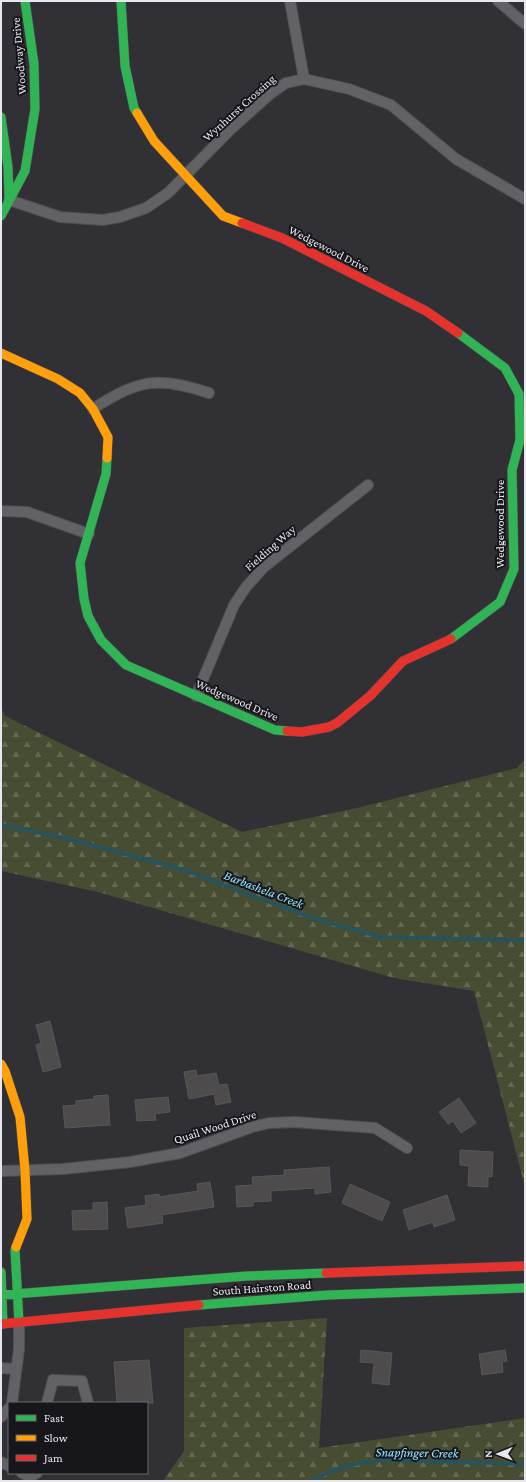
<svg xmlns="http://www.w3.org/2000/svg" width="526" height="1482" viewBox="0 0 526 1482" font-family="'Crimson Pro',serif">
<style>
.forest{fill:url(#forest-firs)}
.lines{fill:none;stroke-linecap:round;stroke-linejoin:round}
.stream{stroke:#255461;stroke-width:3.5}
.building{fill:#4d4b4c;stroke:#585657}
.street-casing{stroke:#4e4e53;stroke-width:12}
.fast-casing{stroke:#4e4e53;stroke-width:10}
.slow-casing{stroke:#4e4e53;stroke-width:10}
.jam-casing{stroke:#4e4e53;stroke-width:10}
.street{stroke:#626165;stroke-width:10}
.fast{stroke:#30b455;stroke-width:9}
.slow{stroke:#ff9f0a;stroke-width:9}
.jam{stroke:#e5322d;stroke-width:9}
.labels{text-anchor:middle;stroke-width:4;stroke-linejoin:round;paint-order:stroke}
.street-label{font-size:12px;fill:#e8e6ee;stroke:#17161b}
.water-label{font-size:13px;font-style:italic;fill:#91e8fe;stroke:#17161b}
</style>
<defs>
<pattern id="forest-firs" width="22" height="20" patternUnits="userSpaceOnUse"><rect width="22" height="20" fill="#464d32"/><path d="M5 1l3.5 6h-7zM16 11l3.5 6h-7z" fill="#616750"/></pattern>
</defs>
<rect width="100%" height="100%" fill="#303035"/>
<!-- forest -->
<path class="forest" d="M 1,707 L 5,716 L 242,832 L 357,808 L 517,768 L 525,759 L 525,1187 L 474,991 L 394,978 L 98,892 L 1,871 Z
M 327,1318 L 319,1448 L 525,1418 L 525,1481 L 163,1481 L 184,1451 L 184,1328 Z"/>
<g class="lines">
<!-- stream -->
<path class="stream" d="M 1,825 L 70,839 L 184,870 L 312,918 L 381,937 L 525,940
M 312,1481 C 334,1467 359,1462 385,1460 L 525,1464"/>
</g>
<!-- building -->
<path class="building" d="M 50,1021 L 61,1067 L 43,1072 L 36,1045 L 41,1043 L 36,1025 Z
M 196,1070 L 197,1076 L 216,1073 L 219,1085 L 227,1084 L 231,1102 L 216,1105 L 214,1094 L 189,1099 L 184,1072 Z
M 108,1095 L 110,1125 L 65,1128 L 63,1106 L 76,1105 L 76,1101 L 94,1099 L 94,1096 Z
M 168,1097 L 170,1112 L 155,1114 L 156,1120 L 137,1121 L 135,1100 Z
M 459,1098 L 476,1123 L 461,1133 L 453,1121 L 448,1124 L 439,1112 Z
M 460,1150 L 493,1152 L 492,1177 L 488,1176 L 488,1187 L 468,1186 L 469,1166 L 460,1165 Z
M 329,1167 L 331,1192 L 315,1194 L 315,1188 L 271,1191 L 271,1201 L 253,1202 L 253,1206 L 237,1207 L 236,1186 L 253,1185 L 252,1177 L 284,1175 L 284,1170 Z
M 210,1182 L 214,1207 L 162,1215 L 163,1223 L 128,1228 L 125,1208 L 146,1205 L 145,1196 L 159,1194 L 159,1197 L 198,1191 L 197,1184 Z
M 350,1184 L 390,1202 L 382,1221 L 342,1203 Z
M 447,1195 L 455,1220 L 434,1227 L 433,1222 L 409,1230 L 403,1210 Z
M 107,1202 L 108,1229 L 73,1230 L 72,1211 L 93,1210 L 93,1203 Z
M 361,1350 L 392,1353 L 389,1385 L 372,1383 L 374,1363 L 360,1362 Z
M 505,1350 L 507,1361 L 502,1362 L 503,1372 L 482,1375 L 479,1354 Z
M 149,1360 L 153,1403 L 117,1403 L 114,1362 Z"/>
<g class="lines">
<defs>
<path id="street" d="M 290,1 L 304,79
M 498,1 L 525,24
M 9,200 L 60,217 L 103,220 L 120,217 L 146,208 L 168,193 L 231,129 L 270,94 L 286,83 L 304,79 L 349,89 L 391,105 L 456,159 L 525,199
M 93,409 C 137,379 159,376 209,393
M 1,511 L 27,512 L 89,534
M 196,696 L 234,605 L 246,587 L 264,567 L 368,485
M 1,1171 L 63,1169 L 130,1162 L 180,1153 L 252,1127 L 269,1123 L 295,1122 L 375,1128 L 407,1148
M 1,1368 L 16,1369
M 12,1403 L 19,1349 L 19,1322
M 47,1403 L 53,1380 L 82,1381 L 88,1403
M 1,1417 L 9,1408
M 1,1462 L 9,1466
M 22,1473 L 30,1477 L 37,1473"/>
<path id="fast" d="M 121,1 L 125,66 L 134,108 L 137,113
M 1,117 L 8,167 L 9,199
M 1,216 L 25,171 L 35,109 L 34,64 L 25,1
M 107,458 L 106,474 L 80,563 L 84,599 L 88,616 L 101,640 L 126,665 L 275,730 L 287,731
M 451,639 L 500,602 L 514,569 L 512,470 L 520,440 L 519,394 L 505,368 L 458,333
M 16,1247 L 15,1250 L 19,1322
M 1,1272 L 3,1324
M 1,1295 L 247,1276 L 326,1273
M 199,1305 L 328,1295 L 525,1288"/>
<path id="slow" d="M 137,113 L 154,141 L 223,216 L 242,223
M 1,353 L 58,379 L 80,393 L 93,409 L 108,437 L 107,458
M 1,1064 L 5,1071 L 20,1117 L 25,1170 L 27,1219 L 16,1247"/>
<path id="jam" d="M 242,223 L 282,238 L 426,311 L 458,333
M 287,731 L 302,732 L 329,727 L 337,723 L 370,696 L 403,661 L 451,639
M 326,1273 L 525,1266
M 1,1324 L 199,1305"/>
</defs>
<!-- street casing -->
<use href="#street" class="street-casing"/>
<!-- fast casing -->
<use href="#fast" class="fast-casing"/>
<!-- slow casing -->
<use href="#slow" class="slow-casing"/>
<!-- jam casing -->
<use href="#jam" class="jam-casing"/>
<!-- street -->
<use href="#street" class="street"/>
<!-- fast -->
<use href="#fast" class="fast"/>
<!-- slow -->
<use href="#slow" class="slow"/>
<!-- jam -->
<use href="#jam" class="jam"/>
</g>
<g class="labels">
<!-- street labels -->
<g class="street-label">
<text transform="translate(19 56) rotate(-95)" y="4">Woodway Drive</text>
<text transform="translate(239 108) rotate(-42)" y="4">Wynhurst Crossing</text>
<text transform="translate(329 249) rotate(27)" y="4">Wedgewood Drive</text>
<text transform="translate(500 524) rotate(-90)" y="4">Wedgewood Drive</text>
<text transform="translate(270 548) rotate(-41)" y="4">Fielding Way</text>
<text transform="translate(237 700) rotate(23)" y="4">Wedgewood Drive</text>
<text transform="translate(215 1127) rotate(-18)" y="4">Quail Wood Drive</text>
<text transform="translate(262 1288) rotate(-4)" y="4">South Hairston Road</text>
</g>
<!-- water labels -->
<g class="water-label">
<text transform="translate(264 889) rotate(21)" y="5">Barbashela Creek</text>
<text transform="translate(417 1452) rotate(1)" y="5">Snapfinger Creek</text>
</g>
</g>
<!-- border -->
<rect width="526" height="1482" fill="none" stroke="#e8e6ee" stroke-width="4"/>
<!-- legend -->
<rect x="8" y="1402" width="140" height="72" fill="#17161b" stroke="#6b696f"/>
<rect x="16" y="1415" width="20" height="6" fill="#30b455" stroke="#6b696f"/>
<text x="44" y="1422" font-size="12" fill="#e8e6ee">Fast</text>
<rect x="16" y="1435" width="20" height="6" fill="#ff9f0a" stroke="#6b696f"/>
<text x="44" y="1442" font-size="12" fill="#e8e6ee">Slow</text>
<rect x="16" y="1455" width="20" height="6" fill="#e5322d" stroke="#6b696f"/>
<text x="44" y="1462" font-size="12" fill="#e8e6ee">Jam</text>
<!-- north arrow -->
<g transform="translate(498 1454) rotate(269)" stroke="#17161b" stroke-width="3" paint-order="stroke">
<path d="M0-3L7 15L0 10L-7 15Z" fill="#e8e6ee"/>
<text y="-6" font-size="11" font-weight="bold" text-anchor="middle" fill="#e8e6ee">N</text>
</g>
</svg>
